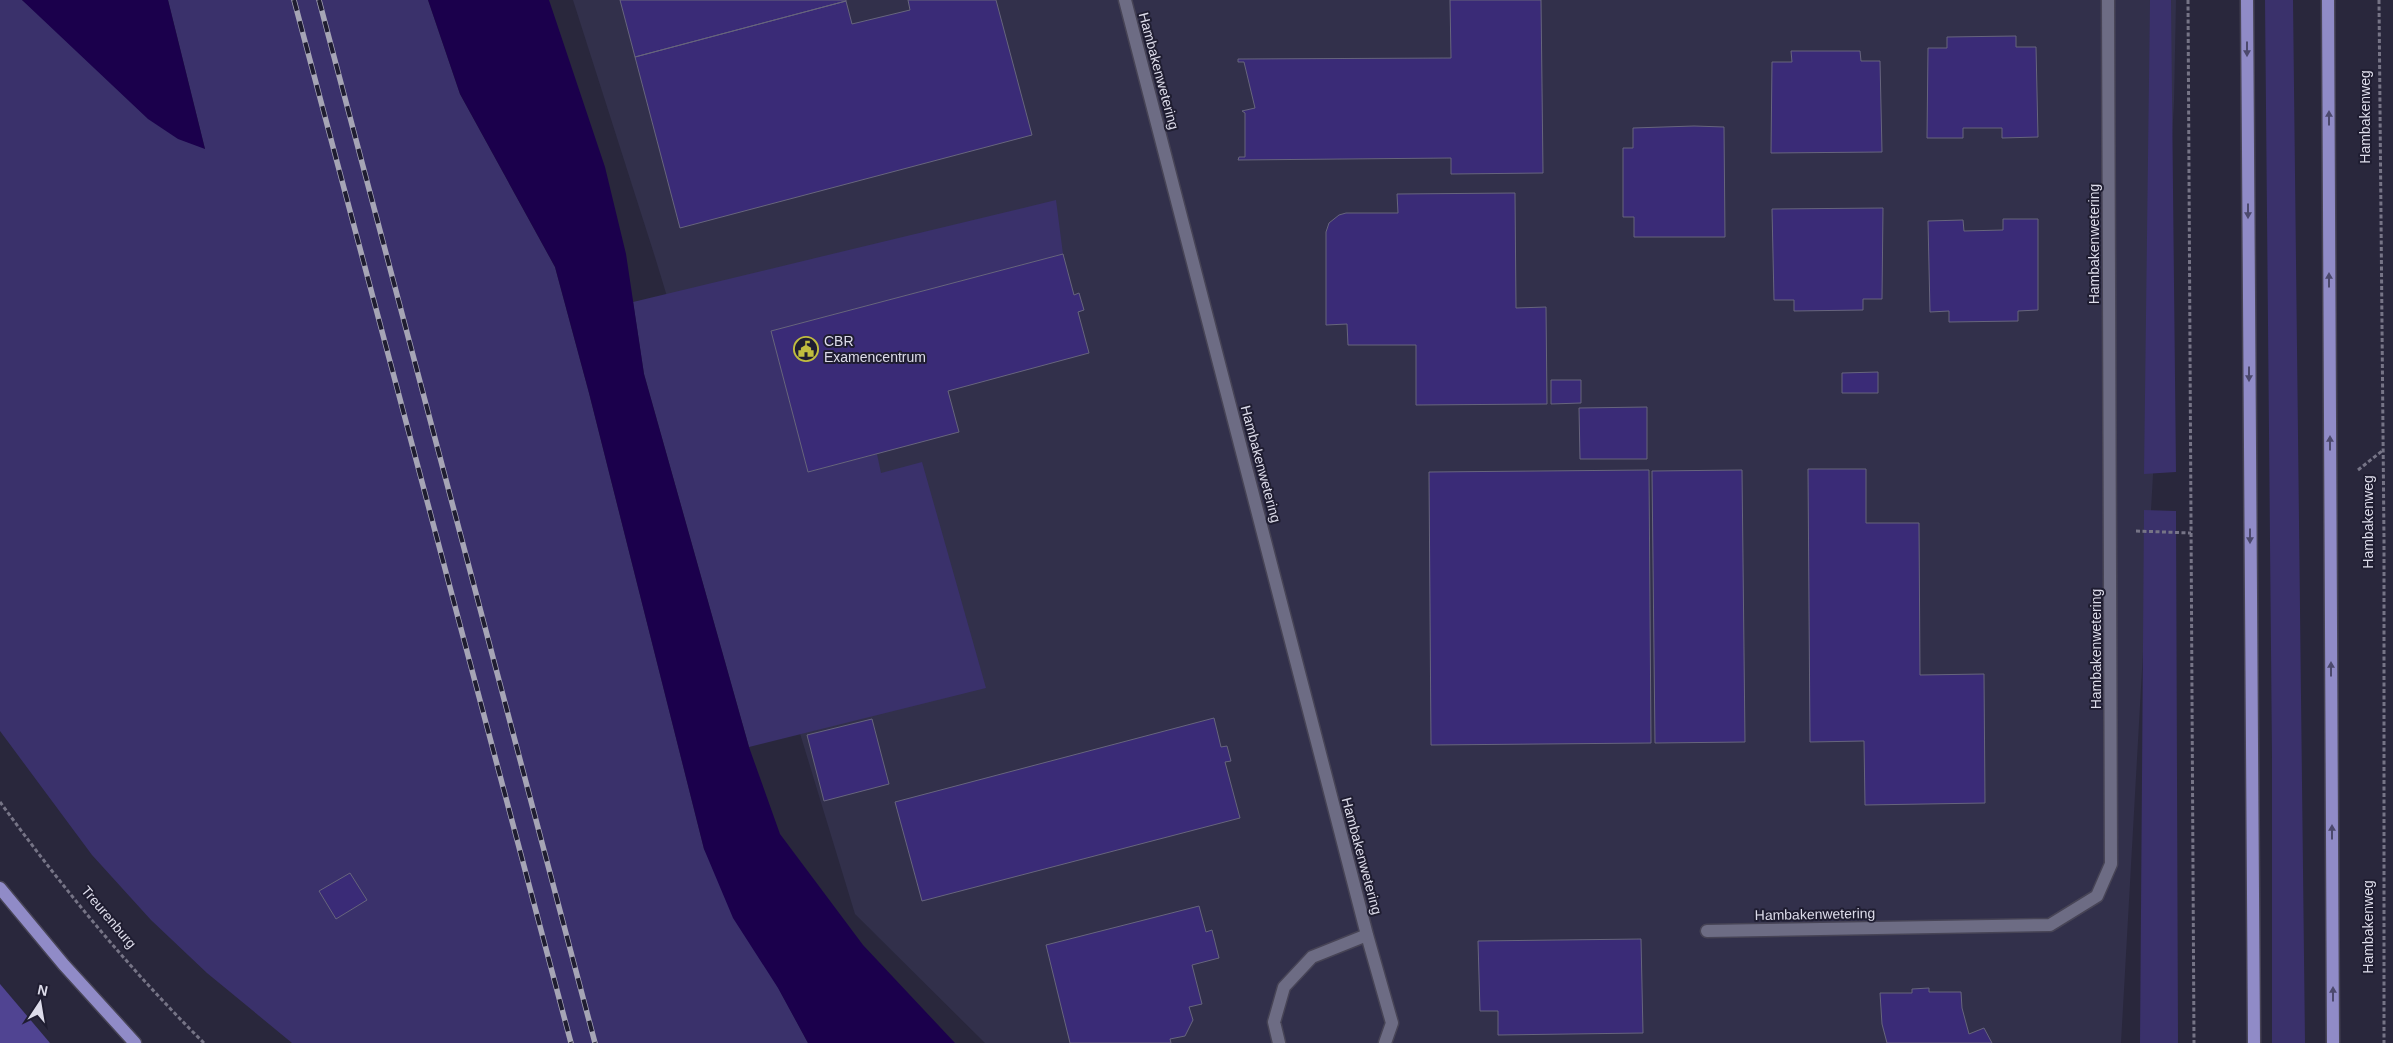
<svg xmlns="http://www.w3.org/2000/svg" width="2393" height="1043" viewBox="0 0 2393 1043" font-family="Arial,sans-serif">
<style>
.built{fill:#32304b}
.green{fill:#3a316b}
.forest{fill:#504492}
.water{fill:#1b004c}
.building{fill:#3a2b77;stroke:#67657d}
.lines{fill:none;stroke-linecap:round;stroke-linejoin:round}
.minor-casing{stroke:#474456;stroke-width:15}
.major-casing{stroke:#474456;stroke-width:15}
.path{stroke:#767486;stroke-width:3;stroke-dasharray:4 2.5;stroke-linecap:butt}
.minor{stroke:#6d6c84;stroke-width:12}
.major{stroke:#908bc7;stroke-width:12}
.rail-casing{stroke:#a6a5b5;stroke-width:5.5}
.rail{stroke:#1f1d31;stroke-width:4;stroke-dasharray:11;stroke-linecap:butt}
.oneway{fill:#4c496d}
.labels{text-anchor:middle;stroke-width:4;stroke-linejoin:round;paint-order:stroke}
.street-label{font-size:14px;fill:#dddcea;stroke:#1f1d31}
.poi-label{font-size:14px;fill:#dddcea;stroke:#1f1d31;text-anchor:start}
</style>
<rect width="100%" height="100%" fill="#29273c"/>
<!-- built -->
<path class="built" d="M 573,0 L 2176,0 L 2174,102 L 2121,1043 L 985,1043 L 855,914 L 655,257 Z"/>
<!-- green -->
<path class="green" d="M 0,0 L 22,0 L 205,149 L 168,0 L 428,0 L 460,94 L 555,267 L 589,393 L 704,849 L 808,1043 L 292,1043 L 207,973 L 151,920 L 92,855 L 0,731 Z
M 2150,0 L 2171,0 L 2176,472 L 2144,474 Z
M 2265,0 L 2293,0 L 2305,1043 L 2272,1043 L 2272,758 Z
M 1056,200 L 1063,254 L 771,331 L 808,472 L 877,454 L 881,473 L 922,462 L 986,688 L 749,747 L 644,374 L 633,302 Z
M 2144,510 L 2176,511 L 2178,1043 L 2140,1043 Z"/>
<!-- forest -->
<path class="forest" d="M 0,984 L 50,1043 L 0,1043 Z"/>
<!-- water -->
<path class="water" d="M 22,0 L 168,0 L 205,149 L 178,139 L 148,119 Z
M 428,0 L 549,0 L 605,167 L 626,254 L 644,374 L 749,747 L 780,834 L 863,945 L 955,1043 L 808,1043 L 778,988 L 733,918 L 704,849 L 589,393 L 555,267 L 460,94 Z"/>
<!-- building -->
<path class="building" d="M 620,0 L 846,0 L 846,1 L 635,57 Z
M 908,0 L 996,0 L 1032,135 L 680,228 L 635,57 L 846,1 L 852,24 L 910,10 Z
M 1450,0 L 1541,0 L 1543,173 L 1451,174 L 1451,158 L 1238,160 L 1239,157 L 1245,157 L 1245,113 L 1242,111 L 1255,108 L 1244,62 L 1238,62 L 1238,59 L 1451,58 Z
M 2016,36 L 2016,47 L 2036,47 L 2038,137 L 2002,138 L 2002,128 L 1963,128 L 1963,138 L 1927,138 L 1928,48 L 1947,48 L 1947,37 Z
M 1791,51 L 1860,51 L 1861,61 L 1880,61 L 1882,152 L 1771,153 L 1772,62 L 1792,62 Z
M 1694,126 L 1724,127 L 1725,237 L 1634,237 L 1634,217 L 1623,217 L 1623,148 L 1633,148 L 1633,128 Z
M 1515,193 L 1516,308 L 1546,307 L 1547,404 L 1416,405 L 1416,345 L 1348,345 L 1347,324 L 1326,325 L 1326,232 L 1329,223 L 1339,215 L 1346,213 L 1398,213 L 1397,194 Z
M 1883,208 L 1882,299 L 1863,299 L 1863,310 L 1794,311 L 1794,300 L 1774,300 L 1772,209 Z
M 2003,219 L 2038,219 L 2038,310 L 2018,311 L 2018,321 L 1949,322 L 1949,311 L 1930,312 L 1928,221 L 1963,220 L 1964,231 L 2003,230 Z
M 1063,254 L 1074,295 L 1079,293 L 1084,310 L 1078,312 L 1089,353 L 948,391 L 959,432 L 808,472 L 771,331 Z
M 1878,372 L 1878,393 L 1842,393 L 1842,373 Z
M 1551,380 L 1581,380 L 1581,403 L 1551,404 Z
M 1647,407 L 1647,459 L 1580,459 L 1579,408 Z
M 1808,469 L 1866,469 L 1866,523 L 1919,523 L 1920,675 L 1984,674 L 1985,803 L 1865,805 L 1864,741 L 1810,742 Z
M 1649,470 L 1651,743 L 1431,745 L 1429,472 Z
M 1742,470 L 1745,742 L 1655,743 L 1652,471 Z
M 1214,718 L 1221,747 L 1227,746 L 1231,761 L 1225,762 L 1240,818 L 922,901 L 895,802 Z
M 872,719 L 889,784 L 824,801 L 807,735 Z
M 350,873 L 367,900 L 336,919 L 319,891 Z
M 1199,906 L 1206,932 L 1212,930 L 1219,958 L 1192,965 L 1202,1004 L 1189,1007 L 1193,1020 L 1185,1036 L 1170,1039 L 1171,1043 L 1070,1043 L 1046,945 Z
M 1641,939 L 1643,1033 L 1498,1035 L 1498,1011 L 1480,1011 L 1478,941 Z
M 1929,988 L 1929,992 L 1961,992 L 1962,1008 L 1969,1034 L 1984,1028 L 1992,1043 L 1887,1043 L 1882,1024 L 1880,993 L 1912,993 L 1912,989 Z"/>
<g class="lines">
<defs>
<path id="minor" d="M 1125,0 L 1367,935 L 1392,1023 L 1385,1043
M 1707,931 L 2050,925 L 2097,896 L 2111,864 L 2108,0
M 1279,1043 L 1274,1022 L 1284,987 L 1312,957 L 1367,935"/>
<path id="major" d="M 2247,0 L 2254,1043
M 2328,0 L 2333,1043
M 0,888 L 64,965 L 135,1043"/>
</defs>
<!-- minor casing -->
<use href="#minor" class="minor-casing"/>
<!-- major casing -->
<use href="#major" class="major-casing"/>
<!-- path -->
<path class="path" d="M 2188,0 L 2194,1043
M 2379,0 L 2384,541 L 2384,1043
M 2358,470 L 2382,451
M 2136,531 L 2191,533
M 0,802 C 62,887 129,969 204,1043"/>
<!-- minor -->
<use href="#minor" class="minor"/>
<!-- major -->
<use href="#major" class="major"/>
<defs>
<path id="rail" d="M 294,0 L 571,1043
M 319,0 L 595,1043"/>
</defs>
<!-- rail casing -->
<use href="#rail" class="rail-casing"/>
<!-- rail -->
<use href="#rail" class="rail"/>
</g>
<!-- one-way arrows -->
<defs><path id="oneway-solid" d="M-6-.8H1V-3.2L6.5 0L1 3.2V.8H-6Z" transform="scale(1.25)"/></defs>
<g class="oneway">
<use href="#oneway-solid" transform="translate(2247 49) rotate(90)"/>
<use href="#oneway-solid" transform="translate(2329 118) rotate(-90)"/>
<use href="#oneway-solid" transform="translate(2248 211) rotate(90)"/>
<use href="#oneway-solid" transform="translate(2329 280) rotate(-90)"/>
<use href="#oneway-solid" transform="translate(2249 374) rotate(90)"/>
<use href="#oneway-solid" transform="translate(2330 443) rotate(-90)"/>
<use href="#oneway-solid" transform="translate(2250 536) rotate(90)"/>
<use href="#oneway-solid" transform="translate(2331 669) rotate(-90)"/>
<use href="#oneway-solid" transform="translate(2332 832) rotate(-90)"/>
<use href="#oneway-solid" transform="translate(2333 994) rotate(-90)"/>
</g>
<!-- icons -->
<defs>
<symbol id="civic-ring" viewBox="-11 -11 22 22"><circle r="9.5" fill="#1f1d31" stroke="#c1bd3f" stroke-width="1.5"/><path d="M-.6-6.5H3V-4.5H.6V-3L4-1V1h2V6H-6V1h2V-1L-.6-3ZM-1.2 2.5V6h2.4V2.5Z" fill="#c1bd3f"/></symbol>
</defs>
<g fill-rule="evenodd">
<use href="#civic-ring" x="792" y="335" width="28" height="28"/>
</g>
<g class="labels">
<!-- street labels -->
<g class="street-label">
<text transform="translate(1159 71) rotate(75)" y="5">Hambakenwetering</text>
<text transform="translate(2365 117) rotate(-90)" y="5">Hambakenweg</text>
<text transform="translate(2094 244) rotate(-90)" y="5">Hambakenwetering</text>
<text transform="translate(1261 464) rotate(75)" y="5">Hambakenwetering</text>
<text transform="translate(2368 522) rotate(-90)" y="5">Hambakenweg</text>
<text transform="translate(2096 649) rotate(-90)" y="5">Hambakenwetering</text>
<text transform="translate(1362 856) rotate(75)" y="5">Hambakenwetering</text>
<text transform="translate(1815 914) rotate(-1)" y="5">Hambakenwetering</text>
<text transform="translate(109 917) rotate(50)" y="5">Treurenburg</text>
<text transform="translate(2368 927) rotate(-90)" y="5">Hambakenweg</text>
</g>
<!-- poi labels -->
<g class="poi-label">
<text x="824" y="346">CBR<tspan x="824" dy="16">Examencentrum</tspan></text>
</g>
</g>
<!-- north arrow -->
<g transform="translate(40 1003) rotate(12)" stroke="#1f1d31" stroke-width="4" paint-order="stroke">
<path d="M0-4L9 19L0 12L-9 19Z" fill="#dddcea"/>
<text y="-8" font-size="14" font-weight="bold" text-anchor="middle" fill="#dddcea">N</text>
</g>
</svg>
